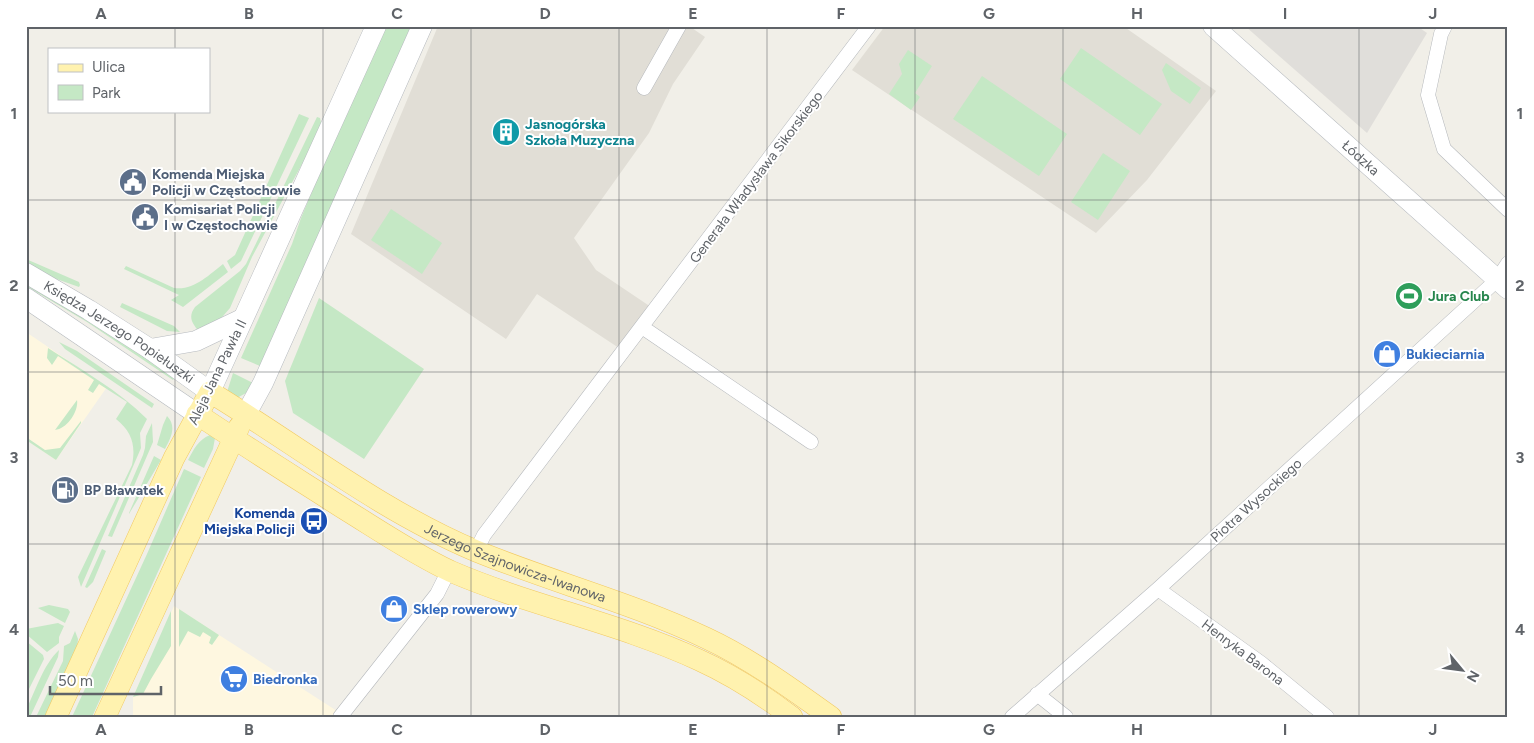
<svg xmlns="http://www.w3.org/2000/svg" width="1534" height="743" viewBox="0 0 1534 743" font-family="Figtree,sans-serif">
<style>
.commercial{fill:#fef7e0}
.industrial{fill:#e0deda}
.education{fill:#e1ded6}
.green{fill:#c5e8c5}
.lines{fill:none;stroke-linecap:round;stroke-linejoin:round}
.street-casing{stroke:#b5b8bc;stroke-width:15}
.secondary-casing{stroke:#b6babf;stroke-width:21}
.primary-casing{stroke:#f2c960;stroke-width:22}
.street{stroke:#fff;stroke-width:14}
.secondary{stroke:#fff;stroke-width:20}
.primary{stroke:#fff2af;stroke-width:21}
.grid{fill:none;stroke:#5f6368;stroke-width:1;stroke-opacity:0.55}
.labels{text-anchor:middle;stroke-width:4;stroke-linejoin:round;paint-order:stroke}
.culture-label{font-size:14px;font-weight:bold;fill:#0d838f;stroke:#fff;text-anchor:start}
.street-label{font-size:14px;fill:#5f6368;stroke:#fff}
.service-label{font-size:14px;font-weight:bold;fill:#4e5e75;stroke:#fff;text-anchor:start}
.leisure-label{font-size:14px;font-weight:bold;fill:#27864d;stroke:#fff;text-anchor:start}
.shop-label{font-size:14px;font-weight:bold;fill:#366cbe;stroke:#fff;text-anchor:start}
.transit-label{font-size:14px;font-weight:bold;fill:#164399;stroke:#fff;text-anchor:end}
.neatline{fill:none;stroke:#5f6368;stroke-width:2}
.grid-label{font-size:16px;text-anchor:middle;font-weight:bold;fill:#5f6368}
</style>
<rect width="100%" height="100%" fill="#f1efe8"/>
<!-- commercial -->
<path class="commercial" d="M 26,332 L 107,387 L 56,460 L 26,440 Z
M 174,606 L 337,711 L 332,717 L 133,717 L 133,697 Z"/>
<!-- industrial -->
<path class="industrial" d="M 1245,26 L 1417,26 L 1427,33 L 1367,133 Z"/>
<!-- education -->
<path class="education" d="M 438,26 L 689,26 L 705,37 L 673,84 L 649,133 L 574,238 L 596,270 L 651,307 L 619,348 L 537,294 L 506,339 L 351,234 Z
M 885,26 L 1123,26 L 1216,91 L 1147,180 L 1096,233 L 852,70 Z"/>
<!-- green -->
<path class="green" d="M 385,26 L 414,26 L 260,366 L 241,358 L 292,244 L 301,218 L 339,127 Z
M 1081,48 L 1162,104 L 1140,135 L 1060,79 Z
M 908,50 L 932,66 L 915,93 L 920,97 L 911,110 L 889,94 L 902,74 L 899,64 Z
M 1166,63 L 1201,88 L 1190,104 L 1171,91 L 1162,70 Z
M 982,76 L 1067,134 L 1039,176 L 953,119 Z
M 299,114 L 309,118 L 241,261 L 231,269 L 227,261 L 235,255 Z
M 317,117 L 320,118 L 322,127 L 252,257 L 230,308 L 217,323 L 201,334 C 193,324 187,318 195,307 L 240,271 L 246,264 Z
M 1103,153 L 1130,171 L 1098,220 L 1071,202 Z
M 391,209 L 442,243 L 422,274 L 371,240 Z
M 26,259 L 79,282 L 80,285 L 79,287 L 48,276 L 26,264 Z
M 223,264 L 228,272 L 183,307 L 171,300 L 179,295 L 124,269 L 126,266 L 174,288 C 193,291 209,275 223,264 Z
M 26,282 L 77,311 L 175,377 L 173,380 L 87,322 L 26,286 Z
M 319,298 L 424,369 L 364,459 L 293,413 L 285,381 Z
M 122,303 L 174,326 L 180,332 L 167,331 L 120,307 Z
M 59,342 L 77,351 L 154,404 L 152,408 L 65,349 Z
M 48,348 C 82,370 118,390 147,419 L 140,433 L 141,448 L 81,587 L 78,577 L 132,465 C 136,445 132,432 116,419 L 127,402 L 99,384 L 93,393 L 88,390 L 94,380 L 58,356 L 52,365 L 47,358 Z
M 233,373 L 253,383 L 246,393 L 237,398 L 227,392 Z
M 77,400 C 79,411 67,429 55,430 Z
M 167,416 C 177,426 171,438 165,449 L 157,445 L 163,425 Z
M 81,421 L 81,423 L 56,460 L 26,440 L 26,437 L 45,450 L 60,448 Z
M 152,423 L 153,442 L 112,537 L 108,536 L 143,455 L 145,448 L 146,436 Z
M 210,435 L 215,438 L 213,449 L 204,468 L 188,460 C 194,449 198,440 210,435 Z
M 154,456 L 161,460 L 129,514 L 129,513 Z
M 184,469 L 201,477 L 92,717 L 72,717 L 147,554 Z
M 102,549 L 106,551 L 93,582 L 87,588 L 85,587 Z
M 49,605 L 68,609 L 70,612 L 65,623 L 38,608 Z
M 179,609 L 219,635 L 212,645 L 209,643 L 211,637 L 203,632 L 200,637 L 188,631 L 179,647 Z
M 171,611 L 171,646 L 151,679 L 143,694 L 133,697 Z
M 58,623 L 64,626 L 59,637 L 59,643 L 47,652 L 26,634 L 26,629 Z
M 75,631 L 78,639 L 77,649 L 45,717 L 36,717 L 63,661 L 64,646 L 70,643 Z
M 26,641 L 43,655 L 44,659 L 26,695 Z
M 59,650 L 58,657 L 30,717 L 26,717 L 26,710 C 36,690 43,665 59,650 Z"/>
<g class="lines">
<defs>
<path id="street" d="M 1445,26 L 1441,34 L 1428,95 L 1444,149 L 1508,210
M 644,88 L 679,26
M 642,327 L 811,442
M 476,551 L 484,535 L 869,26
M 1158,589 L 1261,663 L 1327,717
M 1037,694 L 1066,717
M 340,717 L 437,594 L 449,570
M 1012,717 L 1158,589 L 1497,280 L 1508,263"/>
<g id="secondary">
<path id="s1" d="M 1213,26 L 1508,289"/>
<path id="s2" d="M 26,273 L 89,310 L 150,349 L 210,392 L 376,26"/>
<path d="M 26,298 L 197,414"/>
<path d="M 150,349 L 196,341 L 242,319"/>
<path d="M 246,414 L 263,383 L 422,26"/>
</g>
<g id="primary">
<path d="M 197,414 C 246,447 296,478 346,510 C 380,531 414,554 450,571 C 531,606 619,623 699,660 C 732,675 763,695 792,717"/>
<path id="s3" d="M 56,717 L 174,458 L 210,392 C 297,445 381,511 476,551 C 552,582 632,603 706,638 C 749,658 792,689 831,717"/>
<path d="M 105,717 L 239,427"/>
</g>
</defs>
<!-- street casing -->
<use href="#street" class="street-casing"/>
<!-- secondary casing -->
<use href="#secondary" class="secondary-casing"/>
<!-- primary casing -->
<use href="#primary" class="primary-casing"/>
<!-- street -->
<use href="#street" class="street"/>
<!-- secondary -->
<use href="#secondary" class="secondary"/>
<!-- primary -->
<use href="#primary" class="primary"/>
</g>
<!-- grid -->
<path class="grid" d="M 175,26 L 175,49M 323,26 L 323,717M 471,26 L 471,717M 619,26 L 619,717M 767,26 L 767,717M 915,26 L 915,717M 1063,26 L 1063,717M 1211,26 L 1211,717M 1359,26 L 1359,717M 175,111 L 175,717M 26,200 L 1508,200M 26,372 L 1508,372M 26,544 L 1508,544"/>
<!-- icons -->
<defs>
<symbol id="building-disc" viewBox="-11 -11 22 22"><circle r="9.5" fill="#0f9aa8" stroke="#fff"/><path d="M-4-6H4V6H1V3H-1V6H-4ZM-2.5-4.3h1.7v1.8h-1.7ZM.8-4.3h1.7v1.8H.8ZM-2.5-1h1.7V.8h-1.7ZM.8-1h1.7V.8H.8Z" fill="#fff"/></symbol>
<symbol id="civic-disc" viewBox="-11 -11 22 22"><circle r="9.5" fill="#5c6f8a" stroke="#fff"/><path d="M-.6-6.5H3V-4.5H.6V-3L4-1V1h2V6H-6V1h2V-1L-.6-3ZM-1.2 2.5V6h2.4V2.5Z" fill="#fff"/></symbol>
<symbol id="stadium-disc" viewBox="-11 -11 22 22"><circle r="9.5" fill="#2e9e5b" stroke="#fff"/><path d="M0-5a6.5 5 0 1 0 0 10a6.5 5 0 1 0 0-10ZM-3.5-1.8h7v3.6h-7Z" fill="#fff"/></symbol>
<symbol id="shop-disc" viewBox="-11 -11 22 22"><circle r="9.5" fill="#3f7fe0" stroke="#fff"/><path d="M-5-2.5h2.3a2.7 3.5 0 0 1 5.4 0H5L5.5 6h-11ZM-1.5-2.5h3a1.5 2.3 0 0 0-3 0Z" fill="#fff"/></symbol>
<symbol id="fuel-disc" viewBox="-11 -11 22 22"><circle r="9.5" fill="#5c6f8a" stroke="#fff"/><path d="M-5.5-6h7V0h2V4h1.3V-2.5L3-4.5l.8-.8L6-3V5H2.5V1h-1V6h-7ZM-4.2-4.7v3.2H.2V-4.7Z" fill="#fff"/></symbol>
<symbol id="bus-disc" viewBox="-11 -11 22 22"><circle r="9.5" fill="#1a4fb4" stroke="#fff"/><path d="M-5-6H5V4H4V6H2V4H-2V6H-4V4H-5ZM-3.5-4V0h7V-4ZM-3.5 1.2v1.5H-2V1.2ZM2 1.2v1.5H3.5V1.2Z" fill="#fff"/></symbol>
<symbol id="supermarket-disc" viewBox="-11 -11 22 22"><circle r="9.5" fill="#3f7fe0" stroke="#fff"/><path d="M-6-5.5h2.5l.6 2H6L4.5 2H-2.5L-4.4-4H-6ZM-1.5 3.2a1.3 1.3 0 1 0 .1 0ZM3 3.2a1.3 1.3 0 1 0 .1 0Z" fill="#fff"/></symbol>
</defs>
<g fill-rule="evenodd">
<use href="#building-disc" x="490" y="116" width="32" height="32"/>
<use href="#civic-disc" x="117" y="166" width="32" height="32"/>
<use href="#civic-disc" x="129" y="201" width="32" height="32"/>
<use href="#stadium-disc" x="1393" y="280" width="32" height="32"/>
<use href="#shop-disc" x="1371" y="338" width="32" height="32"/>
<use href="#fuel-disc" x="49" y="474" width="32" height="32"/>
<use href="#bus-disc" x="298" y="505" width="32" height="32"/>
<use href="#shop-disc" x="378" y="593" width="32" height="32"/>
<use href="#supermarket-disc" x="218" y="663" width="32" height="32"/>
</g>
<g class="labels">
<!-- culture labels -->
<g class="culture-label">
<text x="525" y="129">Jasnogórska<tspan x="525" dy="16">Szkoła Muzyczna</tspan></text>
</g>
<!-- street labels -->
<g class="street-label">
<text dy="5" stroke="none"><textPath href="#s1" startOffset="198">Łódzka</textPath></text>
<text transform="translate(756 177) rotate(-53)" y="5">Generała Władysława Sikorskiego</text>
<text dy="5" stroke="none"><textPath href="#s2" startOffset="110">Księdza Jerzego Popiełuszki</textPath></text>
<text transform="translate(217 372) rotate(-64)" y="5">Aleja Jana Pawła II</text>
<text transform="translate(1256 500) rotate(-42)" y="5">Piotra Wysockiego</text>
<text dy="5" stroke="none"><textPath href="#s3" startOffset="711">Jerzego Szajnowicza-Iwanowa</textPath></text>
<text transform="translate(1243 652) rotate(37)" y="5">Henryka Barona</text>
</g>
<!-- service labels -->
<g class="service-label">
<text x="152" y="179">Komenda Miejska<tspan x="152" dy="16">Policji w Częstochowie</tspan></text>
<text x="164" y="214">Komisariat Policji<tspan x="164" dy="16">I w Częstochowie</tspan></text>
<text x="84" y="495">BP Bławatek</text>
</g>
<!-- leisure labels -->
<g class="leisure-label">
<text x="1428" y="301">Jura Club</text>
</g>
<!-- shop labels -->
<g class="shop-label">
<text x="1406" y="359">Bukieciarnia</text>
<text x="413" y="614">Sklep rowerowy</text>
<text x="253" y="684">Biedronka</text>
</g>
<!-- transit labels -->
<g class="transit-label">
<text x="295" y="518">Komenda<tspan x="295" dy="16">Miejska Policji</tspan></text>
</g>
</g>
<!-- border -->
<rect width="1534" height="743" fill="none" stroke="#ffffff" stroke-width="55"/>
<!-- legend -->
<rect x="48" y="48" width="162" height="65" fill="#ffffff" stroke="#bfc1c3"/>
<rect x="58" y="64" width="25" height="8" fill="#fff2af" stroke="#bfc1c3"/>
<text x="92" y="72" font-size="15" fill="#5f6368">Ulica</text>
<rect x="58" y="85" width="25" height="15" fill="#c5e8c5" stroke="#bfc1c3"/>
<text x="92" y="98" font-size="15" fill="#5f6368">Park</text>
<!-- north arrow -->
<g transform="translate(1462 670) rotate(119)" stroke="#ffffff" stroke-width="4" paint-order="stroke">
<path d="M0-4L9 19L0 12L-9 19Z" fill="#5f6368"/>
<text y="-8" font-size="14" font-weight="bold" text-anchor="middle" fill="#5f6368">N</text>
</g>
<!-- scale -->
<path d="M50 686v8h111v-8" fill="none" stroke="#5f6368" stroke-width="2.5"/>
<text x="58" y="686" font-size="15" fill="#5f6368" stroke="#ffffff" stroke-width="4" paint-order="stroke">50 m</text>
<rect x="28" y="28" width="1478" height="688" class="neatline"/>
<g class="grid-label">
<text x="101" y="19">A</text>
<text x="249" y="19">B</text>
<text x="397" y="19">C</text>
<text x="545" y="19">D</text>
<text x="693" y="19">E</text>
<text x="841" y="19">F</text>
<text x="989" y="19">G</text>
<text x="1137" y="19">H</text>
<text x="1285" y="19">I</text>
<text x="1433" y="19">J</text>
<text x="14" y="119">1</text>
<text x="1520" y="119">1</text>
<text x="14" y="291">2</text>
<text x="1520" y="291">2</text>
<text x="14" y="463">3</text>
<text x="1520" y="463">3</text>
<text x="14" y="635">4</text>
<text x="1520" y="635">4</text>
<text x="101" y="735">A</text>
<text x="249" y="735">B</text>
<text x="397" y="735">C</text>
<text x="545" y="735">D</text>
<text x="693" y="735">E</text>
<text x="841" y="735">F</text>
<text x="989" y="735">G</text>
<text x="1137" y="735">H</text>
<text x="1285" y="735">I</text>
<text x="1433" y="735">J</text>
</g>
</svg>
